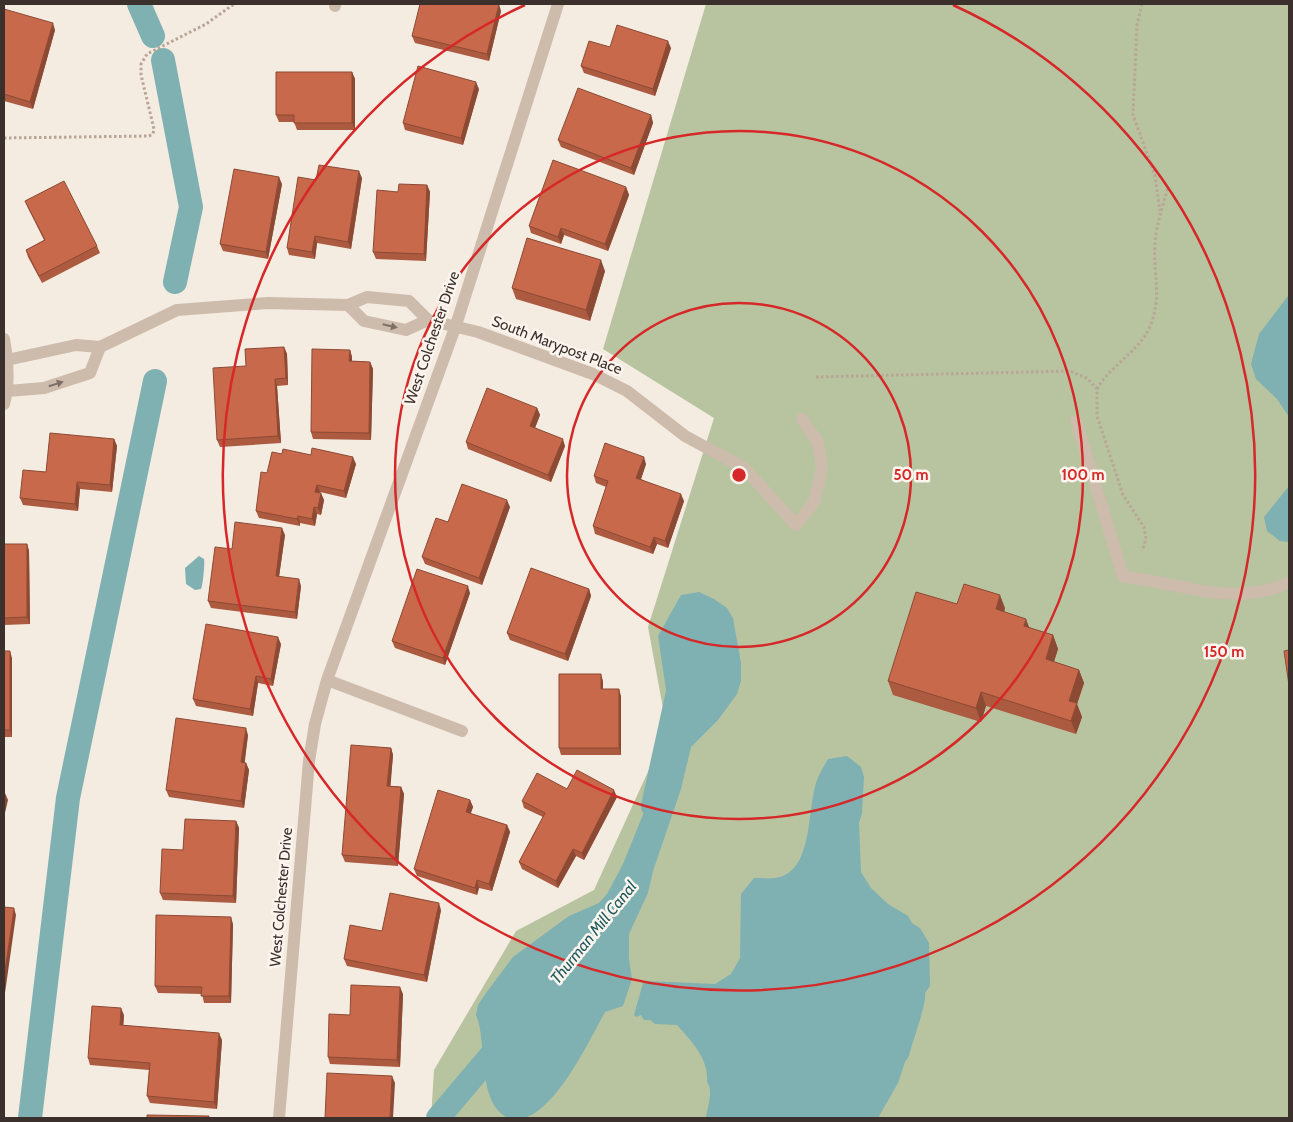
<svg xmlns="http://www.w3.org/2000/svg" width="1293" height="1122" viewBox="0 0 1293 1122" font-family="Cabin,sans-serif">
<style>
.green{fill:#b8c4a0}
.water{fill:#7fb0b2}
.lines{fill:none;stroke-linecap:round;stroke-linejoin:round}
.canal{stroke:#7fb0b2;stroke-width:24}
.path{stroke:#b9a596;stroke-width:3;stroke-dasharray:2.5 2.5;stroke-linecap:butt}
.service{stroke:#cdbbac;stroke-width:12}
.minor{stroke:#cdbbac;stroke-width:12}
.wall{fill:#ac5a40}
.shaded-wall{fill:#8c4a34}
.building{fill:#c8694b;stroke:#8c4a34}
.oneway{fill:#7d6f65}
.ring{fill:none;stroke:#d62828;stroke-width:2.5}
.labels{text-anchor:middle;stroke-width:5;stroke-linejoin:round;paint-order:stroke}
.street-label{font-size:15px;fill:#3b302b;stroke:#fbf5ee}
.water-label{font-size:16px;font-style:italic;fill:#1f5a5e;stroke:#fbf5ee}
.centre{fill:#d62828;stroke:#fbf5ee;stroke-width:2.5}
.ring-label{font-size:15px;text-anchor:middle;font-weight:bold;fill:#d62828;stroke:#fbf5ee;stroke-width:5;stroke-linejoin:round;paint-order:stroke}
</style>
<rect width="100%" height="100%" fill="#f4ebe1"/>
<!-- green -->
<path class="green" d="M 706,4 L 1289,4 L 1289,1118 L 431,1118 L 434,1070 L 516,931 L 594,890 L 667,730 L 648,627 L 714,418 L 603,349 Z"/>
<!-- water -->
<path class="water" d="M 1289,289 L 1289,417 L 1277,399 L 1256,379 L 1251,364 L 1259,334 L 1288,296 Z
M 1289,486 L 1289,542 L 1280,541 L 1267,531 L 1264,517 Z
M 199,556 L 204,559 C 205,563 203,585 201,589 L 195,590 L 186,584 L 185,568 Z
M 699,592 L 714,599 L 727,608 L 733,618 L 741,663 L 741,681 L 737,694 L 718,720 L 691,747 L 681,789 L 653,871 L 648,893 L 629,934 L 629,959 L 632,979 L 623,1006 L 605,1012 C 589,1041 557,1109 524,1118 C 519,1119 513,1118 508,1118 C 476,1102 488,1043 476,1015 L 478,1005 L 486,993 L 513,957 L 569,916 L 599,903 L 607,894 L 623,864 L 668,753 L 671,723 L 658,636 L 681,595 Z
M 847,756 L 861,767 L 864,777 L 862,813 L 859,823 L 861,872 L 871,888 L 888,904 L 908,916 L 912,923 L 920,928 L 929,943 L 930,986 L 925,993 C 927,1004 912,1042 909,1056 L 905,1062 L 898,1083 L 878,1118 L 706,1118 C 707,1108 714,1091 707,1082 C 709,1059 692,1042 677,1025 L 655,1024 L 650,1020 L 644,1020 L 641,1015 L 636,1017 L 634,1015 L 643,983 L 645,981 L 715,984 L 731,974 L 740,958 L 741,894 L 754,878 C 764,878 776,880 785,875 C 811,862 808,813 815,787 C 817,777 823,768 828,759 Z"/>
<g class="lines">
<!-- canal -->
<path class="canal" d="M 139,4 L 153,36
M 163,60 L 191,207 L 175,282
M 653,806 L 678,692
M 30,1118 L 68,798 L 155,381
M 438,1118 L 505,1039"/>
<!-- path -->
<path class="path" d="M 1142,4 L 1137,25 L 1133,115 L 1155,176 L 1160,211
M 4,138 L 149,136 L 153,134 L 154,129 L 141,75 L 141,64 L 147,54 L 206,24 L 234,4
M 816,377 L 1070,371 L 1088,379 L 1097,389 L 1097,416 L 1123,495 L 1144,527 L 1146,539 L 1142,551
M 1097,389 C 1110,365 1141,351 1151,324 C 1162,296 1153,272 1155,244 C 1156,225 1163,206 1168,187"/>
<!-- service -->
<path class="service" d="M 1076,421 L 1123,576 L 1188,588
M 744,468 L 796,525 L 814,502 L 822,469 L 818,442 L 802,419"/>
<!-- minor -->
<path class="minor" d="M 335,6 L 335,4
M 428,320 L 478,332 L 593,374 L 627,391 L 685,436 L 744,468
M 4,339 C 8,361 10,383 4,404
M 100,347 L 177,310 L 268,303 L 348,305 L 367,297 L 409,301 L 428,320 L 406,330 L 364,321 L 348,305
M 7,360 L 76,345 L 100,347 L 90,373 L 44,388 L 8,391
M 1188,588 C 1224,596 1255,597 1289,583
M 327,680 L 462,731
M 279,1118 L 309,761 L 315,724 L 327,680 L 456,325 L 558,4"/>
</g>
<!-- wall -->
<path class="wall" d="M 4,9 L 55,30 L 33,109 L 4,101 Z
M 501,11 L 489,61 L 415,43 L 412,36 Z
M 610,47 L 671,48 L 655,96 L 584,73 L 581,66 Z
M 352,72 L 355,79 L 355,130 L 297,130 L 294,122 L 279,122 L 276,115 Z
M 479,89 L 463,145 L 405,130 L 403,123 Z
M 651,115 L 653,123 L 634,175 L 561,147 L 558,140 Z
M 362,178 L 351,249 L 317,243 L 315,259 L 289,255 L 287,248 L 316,180 Z
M 282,184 L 268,259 L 223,251 L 220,244 Z
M 427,185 L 430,192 L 426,261 L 376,259 L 373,252 L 398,192 Z
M 626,187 L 629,195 L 608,251 L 564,235 L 561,244 L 531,233 L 529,226 Z
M 25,201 L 97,246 L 100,253 L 42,283 L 28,257 L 26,250 L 44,240 L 28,208 Z
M 605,271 L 590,321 L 516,299 L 512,288 Z
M 284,347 L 287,354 L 288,385 L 277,386 L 281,443 L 220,447 L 217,440 L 246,366 Z
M 350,350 L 352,357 L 352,361 L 370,362 L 373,369 L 371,440 L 313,439 L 311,432 Z
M 537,408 L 540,415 L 535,428 L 565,446 L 551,482 L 468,449 L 466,442 Z
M 114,439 L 117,446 L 112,492 L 80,489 L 78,511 L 23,505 L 20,498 L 46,472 Z
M 282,454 L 311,455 L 356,464 L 346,498 L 320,492 L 324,500 L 321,515 L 317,514 L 315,526 L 300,523 L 300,526 L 259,518 L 256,511 L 267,473 Z
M 646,464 L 641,479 L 684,501 L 668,548 L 657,544 L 653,554 L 595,534 L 593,526 L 606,487 L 596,483 L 594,476 Z
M 510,507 L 482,585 L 425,564 L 422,557 L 448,522 Z
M 285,535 L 279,577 L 301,586 L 297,619 L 211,608 L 208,601 L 232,549 Z
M 4,544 L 27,544 L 29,551 L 30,624 L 4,625 Z
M 589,589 L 591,596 L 568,661 L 510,640 L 507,633 Z
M 470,593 L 445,665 L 395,648 L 392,641 Z
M 1005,608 L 1004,612 L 1029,628 L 1053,635 L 1058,649 L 1054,662 L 1079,670 L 1084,683 L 1077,704 L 1082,717 L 1076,734 L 986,706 L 981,722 L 893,695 L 888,681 Z
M 281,644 L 273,686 L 258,683 L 253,716 L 196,706 L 193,699 Z
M 4,651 L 12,658 L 12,737 L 4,737 Z
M 603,681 L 603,689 L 621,696 L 621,755 L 561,755 L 559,748 Z
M 248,735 L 244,763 L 246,763 L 249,770 L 244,808 L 169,797 L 166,790 Z
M 391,748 L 393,755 L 390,786 L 401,787 L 404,794 L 398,866 L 345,862 L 342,855 Z
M 567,789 L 617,797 L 584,860 L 576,856 L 558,888 L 522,869 L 519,862 L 543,817 L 524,808 L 522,801 Z
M 470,800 L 473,807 L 470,814 L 507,825 L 510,832 L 492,891 L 479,888 L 477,895 L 417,876 L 414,869 Z
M 236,821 L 239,828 L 236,903 L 163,900 L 160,893 L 183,850 Z
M 441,910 L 427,982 L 347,966 L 344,959 L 382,931 Z
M 233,924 L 231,1003 L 204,1003 L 202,994 L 158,993 L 155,986 Z
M 403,994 L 400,1067 L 330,1064 L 328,1057 L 350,1015 Z
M 124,1015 L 123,1025 L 222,1040 L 217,1109 L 150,1103 L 147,1096 L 149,1070 L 90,1065 L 88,1058 Z"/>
<!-- shaded-wall -->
<path class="shaded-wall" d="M 499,4 L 501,11 L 489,61 L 487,54 Z
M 53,23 L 55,30 L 33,109 L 30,102 Z
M 668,41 L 671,48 L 655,96 L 653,89 Z
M 352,72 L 355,79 L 355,130 L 352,123 Z
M 476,82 L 479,89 L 463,145 L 461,138 Z
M 651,115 L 653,123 L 634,175 L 631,168 Z
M 359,171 L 362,178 L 351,249 L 348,242 Z
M 279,177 L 282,184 L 268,259 L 266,252 Z
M 427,185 L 430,192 L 426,261 L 424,254 Z
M 626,187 L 629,195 L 608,251 L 605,244 Z
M 561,228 L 564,235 L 561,244 L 558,237 Z
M 315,236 L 317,243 L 315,259 L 312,252 Z
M 601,260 L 605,271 L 590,321 L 586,310 Z
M 284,347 L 287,354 L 288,385 L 286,378 Z
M 350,350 L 352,357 L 352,368 L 349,361 Z
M 370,362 L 373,369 L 371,440 L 369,433 Z
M 275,379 L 277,386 L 281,443 L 278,436 Z
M 537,408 L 540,415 L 533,433 L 530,426 Z
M 114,439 L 117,446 L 112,492 L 110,485 Z
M 563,439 L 565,446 L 551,482 L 548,475 Z
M 353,457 L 356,464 L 346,498 L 344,491 Z
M 644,457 L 646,464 L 639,485 L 636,478 Z
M 77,482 L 80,489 L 78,511 L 75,504 Z
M 317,485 L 320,492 L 318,499 L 315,492 Z
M 321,493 L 324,500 L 321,515 L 318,508 Z
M 681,494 L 684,501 L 668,548 L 665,541 Z
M 507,500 L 510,507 L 482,585 L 479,578 Z
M 314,507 L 317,514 L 315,526 L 312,519 Z
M 298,516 L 300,523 L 300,526 L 297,519 Z
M 282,528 L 285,535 L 278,583 L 276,576 Z
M 654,537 L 657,544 L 653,554 L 650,547 Z
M 27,544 L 29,551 L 30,624 L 27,617 Z
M 299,579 L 301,586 L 297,619 L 295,612 Z
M 468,586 L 470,593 L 445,665 L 443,658 Z
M 589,589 L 591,596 L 568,661 L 565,654 Z
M 1000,595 L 1005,608 L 1001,623 L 996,609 Z
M 1026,619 L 1031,632 L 1024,626 Z
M 1053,635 L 1058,649 L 1050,673 L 1046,659 Z
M 278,637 L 281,644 L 273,686 L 271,679 Z
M 10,651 L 12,658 L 12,737 L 10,730 Z
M 1079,670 L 1084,683 L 1077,704 L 1082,717 L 1076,734 L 1071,721 L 1069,701 Z
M 601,674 L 603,681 L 603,696 L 601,689 Z
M 256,676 L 258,683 L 253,716 L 250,709 Z
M 619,689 L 621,696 L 621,755 L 619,748 Z
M 981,692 L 986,706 L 981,722 L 976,708 Z
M 246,728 L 248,735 L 244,769 L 241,762 Z
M 391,748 L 393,755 L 390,793 L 387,786 Z
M 246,763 L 249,770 L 244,808 L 241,801 Z
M 401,787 L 404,794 L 398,866 L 395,859 Z
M 614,790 L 617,797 L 584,860 L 582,853 Z
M 5,793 L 8,800 L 4,817 L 4,800 Z
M 470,800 L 473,807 L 469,819 L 466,812 Z
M 236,821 L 239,828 L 236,903 L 233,896 Z
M 507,825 L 510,832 L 492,891 L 489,884 Z
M 573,849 L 576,856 L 558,888 L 556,881 Z
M 477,880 L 479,888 L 477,895 L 475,888 Z
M 439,903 L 441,910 L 427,982 L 424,975 Z
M 14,908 L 16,915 L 4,1000 L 4,978 Z
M 231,917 L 233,924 L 231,1003 L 229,996 Z
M 400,987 L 403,994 L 400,1067 L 397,1060 Z
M 121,1008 L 124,1015 L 123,1032 L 120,1025 Z
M 219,1033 L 222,1040 L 217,1109 L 214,1102 Z
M 392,1076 L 395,1083 L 393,1118 L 390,1118 Z"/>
<!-- building -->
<path class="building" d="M 420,4 L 499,4 L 487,54 L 412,36 Z
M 4,9 L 53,23 L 30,102 L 4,94 Z
M 617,25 L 668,41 L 653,89 L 581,66 L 589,41 L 610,47 Z
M 418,66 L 476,82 L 461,138 L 403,123 Z
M 276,72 L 352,72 L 352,123 L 294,123 L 294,115 L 276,115 Z
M 578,88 L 651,115 L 631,168 L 558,140 Z
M 553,160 L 626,187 L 605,244 L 561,228 L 558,237 L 529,226 Z
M 319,165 L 359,171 L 348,242 L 315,236 L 312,252 L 287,248 L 298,177 L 316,180 Z
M 234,169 L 279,177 L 266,252 L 220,244 Z
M 64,181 L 97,246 L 39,276 L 26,250 L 45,240 L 25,201 Z
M 399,184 L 427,185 L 424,254 L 373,252 L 377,190 L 398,192 Z
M 527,238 L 601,260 L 586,310 L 512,288 Z
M 284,347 L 286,378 L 275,379 L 278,436 L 217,440 L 213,368 L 246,366 L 245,349 Z
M 312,349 L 350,350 L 349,361 L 370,362 L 369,433 L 311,432 Z
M 487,388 L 537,408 L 530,426 L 563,439 L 548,475 L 466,442 Z
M 50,433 L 114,439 L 110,485 L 77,482 L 75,504 L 20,498 L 23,470 L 46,472 Z
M 605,443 L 644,457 L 636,478 L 681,494 L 665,541 L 654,537 L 650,547 L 593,526 L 608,481 L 594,476 Z
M 312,448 L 353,457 L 344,491 L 317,485 L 315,492 L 321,493 L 318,508 L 314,507 L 312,519 L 298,516 L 297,519 L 256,511 L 261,472 L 267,473 L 272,452 L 282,454 L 283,449 L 311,455 Z
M 462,484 L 507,500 L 479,578 L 422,557 L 436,518 L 448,522 Z
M 235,522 L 282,528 L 276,576 L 299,579 L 295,612 L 208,601 L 215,547 L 232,549 Z
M 4,544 L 27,544 L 27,617 L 4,618 Z
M 531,568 L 589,589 L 565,654 L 507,633 Z
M 417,569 L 468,586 L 443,658 L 392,641 Z
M 964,584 L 1000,595 L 996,609 L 1026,619 L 1024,626 L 1053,635 L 1046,659 L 1079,670 L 1069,701 L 1077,703 L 1071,721 L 981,692 L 976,708 L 888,681 L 916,592 L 957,604 Z
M 206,624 L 278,637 L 271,679 L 256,676 L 250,709 L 193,699 Z
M 1289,650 L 1289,685 L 1284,651 Z
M 4,651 L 10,651 L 10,730 L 4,730 Z
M 559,674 L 601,674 L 601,689 L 619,689 L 619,748 L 559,748 Z
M 176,718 L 246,728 L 241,762 L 246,763 L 241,801 L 166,790 Z
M 351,745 L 391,748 L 387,786 L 401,787 L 395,859 L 342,855 Z
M 577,770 L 614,790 L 582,853 L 573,849 L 556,881 L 519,862 L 545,813 L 522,801 L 537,773 L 567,789 Z
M 438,790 L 470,800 L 466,812 L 507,825 L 489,884 L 477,880 L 475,888 L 414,869 Z
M 185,819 L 236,821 L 233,896 L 160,893 L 162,849 L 183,850 Z
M 390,893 L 439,903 L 424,975 L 344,959 L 350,925 L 382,931 Z
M 4,907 L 14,908 L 4,978 Z
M 156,915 L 231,917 L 229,996 L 201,996 L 202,987 L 155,986 Z
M 351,985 L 400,987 L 397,1060 L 328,1057 L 329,1014 L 350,1015 Z
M 92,1006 L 121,1008 L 120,1025 L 219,1033 L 214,1102 L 147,1096 L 150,1063 L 88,1058 Z
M 327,1073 L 392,1076 L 390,1118 L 325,1118 Z
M 147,1115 L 209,1116 L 209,1118 L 147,1118 Z"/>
<!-- one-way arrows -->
<defs><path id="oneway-solid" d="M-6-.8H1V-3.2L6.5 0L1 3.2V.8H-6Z" transform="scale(1.25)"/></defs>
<g class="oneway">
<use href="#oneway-solid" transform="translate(390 326) rotate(13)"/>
<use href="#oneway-solid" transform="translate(56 384) rotate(-17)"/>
</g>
<!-- distance rings -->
<g class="ring">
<circle cx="739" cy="475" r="172"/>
<circle cx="739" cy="475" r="344"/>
<path d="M953 5A516 516 0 1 1 525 5"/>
</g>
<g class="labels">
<!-- street labels -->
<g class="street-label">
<text transform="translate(432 338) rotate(-71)" y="5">West Colchester Drive</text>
<text transform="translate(557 345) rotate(21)" y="5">South Marypost Place</text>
<text transform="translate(281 897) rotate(-85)" y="5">West Colchester Drive</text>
</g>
<!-- water labels -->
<g class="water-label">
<text transform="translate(593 932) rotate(-51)" y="6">Thurman Mill Canal</text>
</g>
</g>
<circle cx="739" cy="475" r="8" class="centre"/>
<g class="ring-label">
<text x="911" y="480">50 m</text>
<text x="1083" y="480">100 m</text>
<text x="1224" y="657">150 m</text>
</g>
<!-- border -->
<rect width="1293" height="1122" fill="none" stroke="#3b302b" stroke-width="10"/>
</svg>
